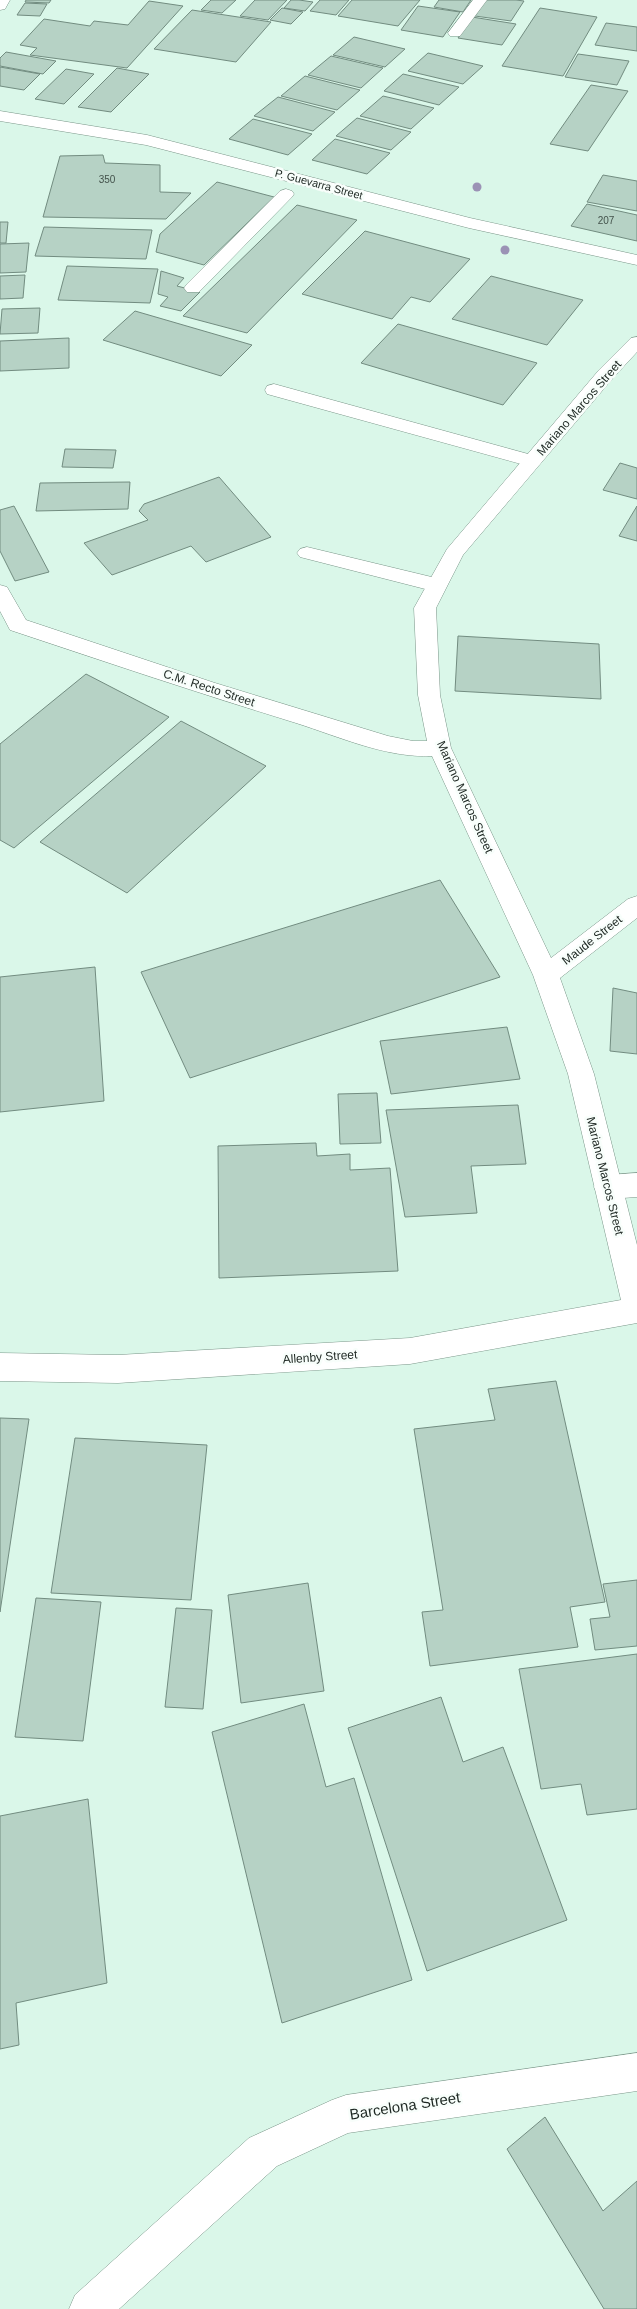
<svg xmlns="http://www.w3.org/2000/svg" width="637" height="2309" viewBox="0 0 637 2309" font-family="Helvetica,sans-serif">
<style>
.building{fill:#b6d2c5;stroke:#728c80}
.lines{fill:none;stroke-linecap:round;stroke-linejoin:round}
.lane-casing{stroke:#7b9689;stroke-width:1}
.street-casing{stroke:#7b9689;stroke-width:1}
.secondary-casing{stroke:#7b9689;stroke-width:1}
.lane{fill:#fff;fill-rule:evenodd}
.street{fill:#fff;fill-rule:evenodd}
.secondary{fill:#fff;fill-rule:evenodd}
.tree{fill:#9b92b5}
.labels{text-anchor:middle;stroke-width:5;stroke-linejoin:round;paint-order:stroke}
.number-label{font-size:10px;fill:#43524b}
.far-street-label{font-size:11px;fill:#1d2722;stroke:#f8fefb}
.street-label{font-size:12px;fill:#1d2722;stroke:#f8fefb}
.near-street-label{font-size:15px;fill:#1d2722;stroke:#f8fefb}
</style>
<rect width="100%" height="100%" fill="#daf7e9"/>
<!-- building -->
<path class="building" d="M 26,0 L 51,0 L 49,3 L 25,2 Z
M 211,0 L 236,0 L 222,13 L 201,10 Z
M 255,0 L 287,0 L 268,20 L 240,16 Z
M 291,0 L 299,0 L 313,2 L 305,11 L 284,8 Z
M 320,0 L 349,0 L 336,15 L 310,11 Z
M 352,0 L 420,0 L 398,26 L 338,16 Z
M 439,0 L 471,0 L 463,12 L 434,7 Z
M 486,0 L 516,0 L 524,1 L 511,21 L 475,16 Z
M 149,1 L 183,6 L 127,68 L 30,55 L 37,48 L 20,45 L 44,19 L 90,26 L 94,21 L 128,25 Z
M 25,3 L 47,4 L 40,16 L 17,15 Z
M 418,6 L 460,12 L 443,37 L 401,30 Z
M 282,8 L 303,12 L 291,24 L 270,20 Z
M 540,8 L 597,17 L 563,76 L 502,66 Z
M 192,10 L 271,22 L 236,62 L 154,49 Z
M 472,17 L 516,24 L 502,45 L 458,38 Z
M 606,23 L 637,27 L 637,51 L 595,45 Z
M 354,37 L 405,49 L 385,67 L 333,55 Z
M 6,52 L 56,61 L 43,74 L 0,66 L 0,58 Z
M 428,53 L 483,66 L 463,84 L 408,71 Z
M 578,54 L 629,61 L 617,85 L 565,77 Z
M 331,56 L 383,68 L 361,88 L 308,75 Z
M 0,67 L 40,74 L 24,90 L 0,86 Z
M 117,68 L 149,74 L 111,112 L 78,107 Z
M 66,69 L 94,74 L 64,104 L 35,99 Z
M 403,74 L 459,87 L 439,105 L 384,91 Z
M 305,76 L 360,90 L 337,110 L 281,96 Z
M 591,85 L 628,91 L 588,151 L 550,144 Z
M 383,96 L 434,108 L 411,129 L 360,116 Z
M 278,97 L 335,112 L 313,131 L 254,116 Z
M 357,118 L 411,132 L 391,150 L 336,136 Z
M 253,119 L 312,134 L 288,155 L 229,139 Z
M 335,139 L 390,153 L 367,174 L 312,160 Z
M 103,155 L 105,163 L 160,165 L 160,192 L 191,193 L 166,219 L 43,217 L 60,156 Z
M 603,175 L 637,181 L 637,211 L 587,202 Z
M 217,182 L 274,197 L 204,265 L 156,252 L 160,234 Z
M 587,204 L 637,215 L 637,241 L 571,226 Z
M 297,205 L 357,220 L 247,333 L 183,316 Z
M 0,222 L 8,222 L 6,243 L 0,243 Z
M 44,227 L 152,230 L 146,259 L 35,256 Z
M 365,231 L 470,259 L 430,302 L 411,297 L 392,319 L 302,294 Z
M 29,243 L 26,272 L 0,273 L 0,244 Z
M 67,266 L 158,269 L 150,303 L 58,300 Z
M 161,271 L 184,278 L 177,286 L 200,292 L 181,311 L 160,306 L 168,297 L 158,294 Z
M 25,275 L 23,298 L 0,299 L 0,276 Z
M 491,276 L 583,300 L 547,345 L 452,319 Z
M 40,308 L 38,333 L 0,334 L 2,309 Z
M 135,311 L 252,345 L 221,376 L 103,340 Z
M 398,324 L 537,363 L 503,405 L 361,363 Z
M 69,338 L 69,368 L 0,371 L 0,341 Z
M 65,449 L 116,450 L 113,468 L 62,467 Z
M 620,463 L 637,468 L 637,499 L 603,490 Z
M 219,477 L 271,537 L 206,562 L 191,546 L 112,575 L 84,543 L 148,520 L 139,511 L 144,504 Z
M 130,482 L 128,509 L 36,511 L 40,483 Z
M 14,506 L 49,572 L 15,581 L 0,551 L 0,510 Z
M 637,506 L 637,541 L 619,536 Z
M 458,636 L 599,644 L 601,699 L 455,691 Z
M 86,674 L 169,717 L 14,848 L 0,840 L 0,744 Z
M 181,721 L 266,766 L 127,893 L 40,842 Z
M 440,880 L 500,977 L 190,1078 L 141,972 Z
M 95,967 L 104,1101 L 0,1112 L 0,977 Z
M 613,988 L 637,993 L 637,1054 L 610,1051 Z
M 507,1027 L 520,1079 L 391,1094 L 380,1041 Z
M 377,1093 L 381,1143 L 340,1144 L 338,1094 Z
M 518,1105 L 526,1164 L 471,1166 L 477,1213 L 405,1217 L 386,1110 Z
M 316,1143 L 317,1156 L 350,1154 L 350,1170 L 390,1168 L 398,1271 L 219,1278 L 218,1146 Z
M 556,1381 L 605,1602 L 570,1607 L 578,1647 L 430,1666 L 422,1612 L 443,1610 L 414,1429 L 495,1420 L 488,1389 Z
M 0,1418 L 29,1419 L 0,1612 Z
M 75,1438 L 207,1445 L 191,1600 L 51,1593 Z
M 637,1580 L 637,1646 L 595,1650 L 590,1619 L 610,1617 L 603,1584 Z
M 308,1583 L 324,1691 L 241,1703 L 228,1595 Z
M 36,1598 L 101,1602 L 83,1741 L 15,1737 Z
M 176,1608 L 212,1610 L 203,1709 L 165,1707 Z
M 637,1654 L 637,1809 L 587,1815 L 581,1784 L 541,1789 L 519,1669 Z
M 441,1697 L 463,1762 L 503,1747 L 567,1920 L 427,1971 L 348,1728 Z
M 304,1704 L 326,1787 L 354,1778 L 412,1980 L 282,2023 L 212,1732 Z
M 88,1799 L 107,1983 L 16,2003 L 19,2045 L 0,2049 L 0,1816 Z
M 545,2117 L 603,2211 L 637,2181 L 637,2309 L 604,2309 L 507,2149 Z"/>
<g class="lines">
<defs>
<path id="lane" d="M 286,189 L 292,191 L 294,194 L 292,197 L 199,292 L 187,292 L 184,288 L 187,284 L 280,191 Z
M 274,384 L 539,457 L 542,461 L 539,465 L 532,467 L 267,394 L 265,390 L 267,386 Z
M 307,547 L 444,580 L 447,585 L 444,590 L 437,592 L 300,557 L 297,553 L 300,549 Z
M 637,1173 L 637,1197 L 608,1199 L 598,1195 L 594,1187 L 598,1179 L 608,1175 Z"/>
<path id="street" d="M 473,0 L 487,0 L 460,36 L 450,36 L 448,33 Z
M 637,337 L 637,352 L 613,378 L 463,555 L 436,608 L 440,695 L 451,748 L 551,958 L 628,899 L 637,896 L 637,918 L 560,978 L 594,1074 L 637,1245 L 637,1323 L 410,1364 L 118,1383 L 0,1381 L 0,1353 L 118,1355 L 410,1338 L 621,1300 L 568,1074 L 533,975 L 432,756 C 386,758 340,737 296,723 C 201,694 106,662 10,630 L 0,611 L 0,585 L 7,587 L 26,620 L 215,683 L 388,736 L 413,741 L 427,741 L 418,695 L 414,608 L 447,549 L 599,370 L 631,338 Z
M 637,2053 L 637,2091 L 348,2133 L 277,2166 L 119,2309 L 69,2309 L 75,2295 L 249,2138 L 332,2100 L 346,2095 Z"/>
<path id="secondary" d="M 0,0 L 10,0 L 5,9 L 0,10 Z
M 0,111 L 147,135 L 470,218 L 637,255 L 637,265 L 469,228 L 146,145 L 0,121 Z"/>
</defs>
<!-- lane casing -->
<use href="#lane" class="lane-casing"/>
<!-- street casing -->
<use href="#street" class="street-casing"/>
<!-- secondary casing -->
<use href="#secondary" class="secondary-casing"/>
<!-- lane -->
<use href="#lane" class="lane"/>
<!-- street -->
<use href="#street" class="street"/>
<!-- secondary -->
<use href="#secondary" class="secondary"/>
</g>
<!-- trees -->
<g class="tree">
<circle cx="477" cy="187" r="4.5"/>
<circle cx="505" cy="250" r="4.5"/>
</g>
<g class="labels">
<!-- number labels -->
<g class="number-label">
<text x="107" y="183">350</text>
<text x="606" y="224">207</text>
</g>
<!-- far-street labels -->
<g class="far-street-label">
<text transform="translate(319 184) rotate(15)" y="4">P. Guevarra Street</text>
</g>
<!-- street labels -->
<g class="street-label">
<text transform="translate(579 408) rotate(-49)" y="4">Mariano Marcos Street</text>
<text transform="translate(209 688) rotate(18)" y="4">C.M. Recto Street</text>
<text transform="translate(465 797) rotate(66)" y="4">Mariano Marcos Street</text>
<text transform="translate(592 940) rotate(-38)" y="4">Maude Street</text>
<text transform="translate(605 1176) rotate(76)" y="4">Mariano Marcos Street</text>
<text transform="translate(320 1357) rotate(-4)" y="4">Allenby Street</text>
</g>
<!-- near-street labels -->
<g class="near-street-label">
<text transform="translate(405 2106) rotate(-9)" y="5">Barcelona Street</text>
</g>
</g>
</svg>
